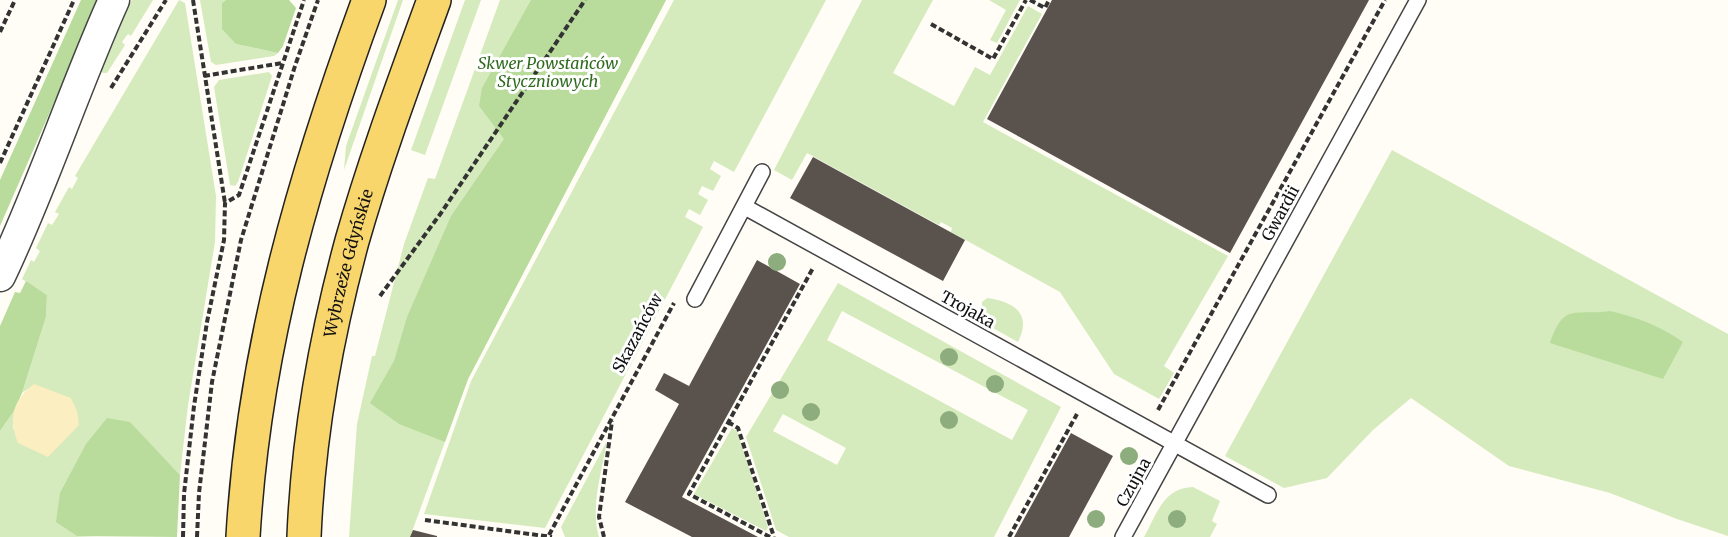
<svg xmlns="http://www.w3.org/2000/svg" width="1728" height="537" viewBox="0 0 1728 537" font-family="Merriweather,serif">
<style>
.green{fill:#d5ebbd;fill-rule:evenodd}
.forest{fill:#b9dc9c}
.sand{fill:#fbeec1}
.building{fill:#5a524d}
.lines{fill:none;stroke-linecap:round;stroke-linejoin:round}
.lane-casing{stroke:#444;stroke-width:18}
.street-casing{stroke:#444;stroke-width:33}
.primary-casing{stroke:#222;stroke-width:36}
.path{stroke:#333;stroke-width:4;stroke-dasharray:6 3;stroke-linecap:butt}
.lane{stroke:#fff;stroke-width:15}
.street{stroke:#fff;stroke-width:30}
.primary{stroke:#f9d66b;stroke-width:33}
.tree{fill:#8dad7f}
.labels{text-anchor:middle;stroke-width:6;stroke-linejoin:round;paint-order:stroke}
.park-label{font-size:16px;font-style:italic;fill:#2f6b1f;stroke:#fff}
.street-label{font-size:16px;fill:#111;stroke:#fff}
</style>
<rect width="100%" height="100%" fill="#fffdf5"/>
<!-- green -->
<path class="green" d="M 132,0 L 153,0 L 131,36 L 128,34 L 122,42 L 125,45 L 107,73 L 103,73 L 98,69 L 127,11 L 123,8 L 126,4 L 129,5 Z
M 179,0 L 185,3 L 216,196 L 215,242 L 188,405 L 180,475 L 130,423 L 77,536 L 97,537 L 0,537 L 0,431 L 14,411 L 13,430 L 35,384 L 22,393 L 46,317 L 47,295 L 22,279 L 31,260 L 34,262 L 40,251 L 36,248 L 48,223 L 52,225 L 59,214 L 55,212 L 69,187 L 72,189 L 78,178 L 75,176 Z
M 200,0 L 226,0 L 222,3 L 236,44 L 278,53 L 274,56 L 216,65 L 211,62 Z
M 398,0 L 403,0 L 344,170 L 346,146 Z
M 465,0 L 481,0 L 425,155 L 411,150 Z
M 500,0 L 666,0 L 468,379 L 410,537 L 349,537 L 357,424 L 372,356 L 375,356 L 404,244 L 428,178 L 435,179 Z
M 674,0 L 826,0 L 734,172 L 714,161 L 710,169 L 721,176 L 713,191 L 702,186 L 698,194 L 708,200 L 700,215 L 689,209 L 685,217 L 703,227 L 545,528 L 424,514 L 471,381 Z
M 862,0 L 933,0 L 893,73 L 954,106 L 975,67 L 990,75 L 1028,6 L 1042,14 L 983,122 L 1228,256 L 1164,366 L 1174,373 L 1159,399 L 1114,374 L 1060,292 L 951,232 L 952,228 L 941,222 L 939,225 L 807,153 L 792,180 L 774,170 Z
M 989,0 L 1020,0 L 997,43 L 990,40 L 1006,10 Z
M 269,72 L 272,76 L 238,182 L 235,186 L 230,185 L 214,87 L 219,80 Z
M 1392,150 L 1728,334 L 1728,536 L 1677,519 L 1610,493 L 1509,466 L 1411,398 L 1373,430 L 1327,478 L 1284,488 L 1225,456 Z
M 838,283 L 1061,407 L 994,537 L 789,537 L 776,530 L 746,437 ZM 842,311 L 1028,410 L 1012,440 L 827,340 ZM 783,414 L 846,448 L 837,465 L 773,431 Z
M 987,298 C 1015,302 1032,314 1018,342 L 982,322 L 982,302 Z
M 732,428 L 737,431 L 768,527 L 766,531 L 694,494 Z
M 607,441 C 602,472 590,506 599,537 L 565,537 L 561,527 Z
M 1193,487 L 1220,501 L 1212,521 L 1217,524 L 1210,537 L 1144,537 C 1157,514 1163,488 1193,487 Z"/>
<!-- forest -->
<path class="forest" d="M 81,0 L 99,0 L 0,226 L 0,180 Z
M 226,0 L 289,0 L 296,8 L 283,46 L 278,53 L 236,44 L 222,29 L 222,3 Z
M 531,0 L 666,0 L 468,379 L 445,442 L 399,424 L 370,403 L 394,361 L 407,317 L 451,216 L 504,139 L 479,106 L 482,88 Z
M 26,281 L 47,295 L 46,317 L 22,393 L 14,411 L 0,431 L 0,326 L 15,292 L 20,293 Z
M 1610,311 C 1637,317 1660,326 1683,342 L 1663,379 L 1550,343 C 1564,302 1574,316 1610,311 Z
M 107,418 L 130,422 L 180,475 L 177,537 L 77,536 L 56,522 L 60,493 L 86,444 Z"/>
<!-- sand -->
<path class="sand" d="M 34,384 L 71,398 L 77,411 L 79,425 L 48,457 L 18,443 C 8,418 13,400 34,384 Z"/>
<!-- building -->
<path class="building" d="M 1052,0 L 1369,0 L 1230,253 L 987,119 Z
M 813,157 L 965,240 L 943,281 L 790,198 Z
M 757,260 L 800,284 L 682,497 L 758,537 L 692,537 L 625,502 L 679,404 L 655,390 L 664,373 L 689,386 Z
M 1071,433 L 1113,456 L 1069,537 L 1014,537 Z
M 413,530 L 437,536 L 437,537 L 410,537 Z"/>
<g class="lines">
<defs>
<path id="lane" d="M 745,207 L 1268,495
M 695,299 L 762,172
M 1123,537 L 1418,0"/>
<path id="street" d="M 0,276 C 43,186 73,91 114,0"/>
<g id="primary">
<path d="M 243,537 C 254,347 304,177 369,0"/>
<path id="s1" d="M 304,537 C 308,438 326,337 352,241 C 375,160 405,80 434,0"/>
</g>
</defs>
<!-- lane casing -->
<use href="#lane" class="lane-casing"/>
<!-- street casing -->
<use href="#street" class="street-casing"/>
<!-- primary casing -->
<use href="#primary" class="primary-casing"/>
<!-- path -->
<path class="path" d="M 193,0 L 225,203
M 1030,0 L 1045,8 L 1049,0
M 931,24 L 993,59 L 1026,0
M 0,32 L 15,0
M 204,76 L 282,63
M 111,88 L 166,0
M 0,163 L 74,0
M 380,296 L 441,213 L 585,0
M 1158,410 L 1385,0
M 728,422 L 738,428 L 774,537
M 425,520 L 552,537
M 549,535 L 674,303
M 183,537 L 184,494 L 194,406 L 207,322 L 224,240 L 225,203 L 239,195 L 304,0
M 197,537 L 199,493 L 212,382 L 241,240 L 295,66 L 318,0
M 604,537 L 599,517 L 612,421
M 770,537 L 689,494 L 813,268
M 1009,537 L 1077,414"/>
<!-- lane -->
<use href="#lane" class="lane"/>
<!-- street -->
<use href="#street" class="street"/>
<!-- primary -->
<use href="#primary" class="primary"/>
</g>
<!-- trees -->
<g class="tree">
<circle cx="777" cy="262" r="9"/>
<circle cx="949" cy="357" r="9"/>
<circle cx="995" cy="384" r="9"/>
<circle cx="780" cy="390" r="9"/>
<circle cx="811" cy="412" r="9"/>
<circle cx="949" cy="420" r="9"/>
<circle cx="1129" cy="456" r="9"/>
<circle cx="1096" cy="519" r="9"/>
<circle cx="1177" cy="519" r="9"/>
</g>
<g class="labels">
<!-- park labels -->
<g class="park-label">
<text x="548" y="69">Skwer Powstańców<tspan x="548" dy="18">Styczniowych</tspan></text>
</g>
<!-- street labels -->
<g class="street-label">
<text transform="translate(1280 213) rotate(-61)" y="6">Gwardii</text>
<text dy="6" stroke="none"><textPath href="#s1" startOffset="278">Wybrzeże Gdyńskie</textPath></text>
<text transform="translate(968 309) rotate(29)" y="6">Trojaka</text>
<text transform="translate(637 333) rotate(-62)" y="6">Skazańców</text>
<text transform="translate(1133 482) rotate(-61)" y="6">Czujna</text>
</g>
</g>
</svg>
